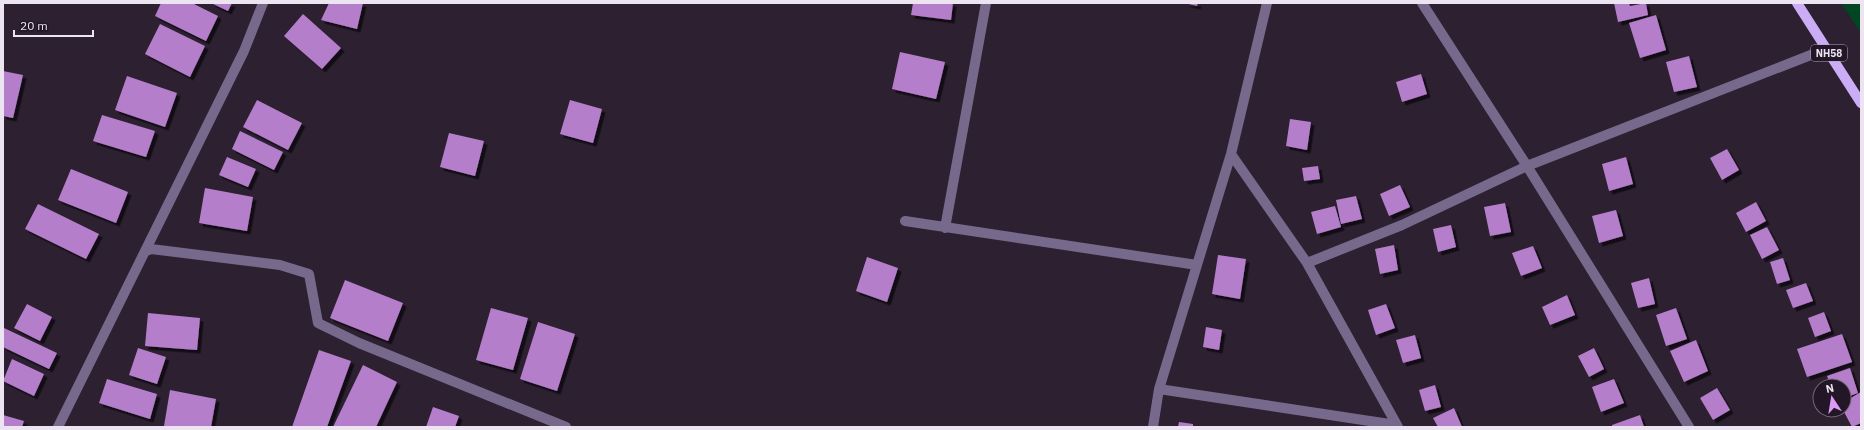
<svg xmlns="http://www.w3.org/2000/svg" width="1864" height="430" viewBox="0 0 1864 430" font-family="'IBM Plex Sans',sans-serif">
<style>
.green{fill:#004622}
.building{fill:#b47eca;filter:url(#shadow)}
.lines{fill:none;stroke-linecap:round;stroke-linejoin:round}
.minor{stroke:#77698c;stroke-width:10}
.major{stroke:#cbadf6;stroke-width:10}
.labels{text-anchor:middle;stroke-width:4;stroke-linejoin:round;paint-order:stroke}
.shield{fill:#221627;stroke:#afa6b4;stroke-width:1}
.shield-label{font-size:10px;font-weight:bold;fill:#ece4f0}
</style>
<defs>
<filter id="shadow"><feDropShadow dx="3.5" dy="3.5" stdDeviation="0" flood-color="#0009"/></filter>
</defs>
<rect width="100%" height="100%" fill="#2c2031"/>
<!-- green -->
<path class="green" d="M 1841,3 L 1861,3 L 1861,33 Z"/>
<!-- building -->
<path class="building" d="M 161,3 L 192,3 L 218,16 L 206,41 L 155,16 Z
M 211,3 L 232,3 L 228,11 Z
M 329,3 L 363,3 L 357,29 L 321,20 Z
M 913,3 L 953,3 L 951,20 L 911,15 Z
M 1184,3 L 1198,3 L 1197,6 Z
M 1614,3 L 1629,3 L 1630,6 L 1646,3 L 1648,15 L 1618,22 Z
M 303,14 L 341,48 L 322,69 L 284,36 Z
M 1656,15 L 1666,50 L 1640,58 L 1629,23 Z
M 160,24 L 205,46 L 190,77 L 145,54 Z
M 900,52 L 945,62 L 936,99 L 892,89 Z
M 1689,56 L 1697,87 L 1674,92 L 1666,62 Z
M 3,71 L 23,75 L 13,118 L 3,116 Z
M 1421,74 L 1427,94 L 1402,102 L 1396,82 Z
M 127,76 L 177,93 L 165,127 L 115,110 Z
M 257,100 L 302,123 L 288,150 L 243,127 Z
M 570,100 L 602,109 L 593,143 L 560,134 Z
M 102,115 L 155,131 L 146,157 L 93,141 Z
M 1290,119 L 1311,122 L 1307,150 L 1286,146 Z
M 240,131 L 283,152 L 274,170 L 232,149 Z
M 449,133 L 484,141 L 475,176 L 440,167 Z
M 1727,149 L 1739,170 L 1722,180 L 1710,158 Z
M 227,157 L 256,169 L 248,187 L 219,175 Z
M 1626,157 L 1633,184 L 1609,191 L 1602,164 Z
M 1318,166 L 1320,179 L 1304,181 L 1302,168 Z
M 71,169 L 128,192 L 116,223 L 58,200 Z
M 1400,185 L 1410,207 L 1389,216 L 1380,194 Z
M 205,188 L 253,197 L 247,231 L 199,223 Z
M 1356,196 L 1362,219 L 1341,224 L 1336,200 Z
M 1756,202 L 1766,221 L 1746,232 L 1736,213 Z
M 1505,203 L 1511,232 L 1490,236 L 1484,207 Z
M 38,204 L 99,234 L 86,259 L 25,229 Z
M 1335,206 L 1341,227 L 1317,234 L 1311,212 Z
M 1616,210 L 1623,236 L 1599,243 L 1592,216 Z
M 1451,225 L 1456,247 L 1438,252 L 1433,229 Z
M 1767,227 L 1779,250 L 1762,259 L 1750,235 Z
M 1394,245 L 1398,270 L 1380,274 L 1375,249 Z
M 1533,246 L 1542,268 L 1521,276 L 1512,253 Z
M 1218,255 L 1246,259 L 1240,299 L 1212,294 Z
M 867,257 L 898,268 L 887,302 L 856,291 Z
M 1783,258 L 1790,280 L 1777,284 L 1770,262 Z
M 1649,278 L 1655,304 L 1638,308 L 1631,283 Z
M 345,280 L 403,303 L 388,341 L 330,318 Z
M 1806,283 L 1813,301 L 1793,308 L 1786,290 Z
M 1567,295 L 1575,315 L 1550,325 L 1542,307 Z
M 27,304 L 52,317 L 40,341 L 14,328 Z
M 1386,304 L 1395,328 L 1376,335 L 1368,310 Z
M 491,308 L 528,318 L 513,370 L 476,360 Z
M 1676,308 L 1687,339 L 1666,346 L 1656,315 Z
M 1824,312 L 1831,331 L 1815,337 L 1808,318 Z
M 148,313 L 200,318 L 197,350 L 145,346 Z
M 538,322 L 575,334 L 557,391 L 520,379 Z
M 1206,327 L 1222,330 L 1219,350 L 1203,347 Z
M 4,328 L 57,353 L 49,369 L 3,347 Z
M 1842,334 L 1852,362 L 1807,377 L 1797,349 Z
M 1415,335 L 1421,358 L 1403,363 L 1396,340 Z
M 1696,340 L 1708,371 L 1684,382 L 1670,351 Z
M 138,348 L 166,357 L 157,384 L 129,375 Z
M 1594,348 L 1604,369 L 1589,377 L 1578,356 Z
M 319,350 L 351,361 L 327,427 L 292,427 Z
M 12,359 L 44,374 L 34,396 L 3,381 Z
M 363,365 L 397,382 L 376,427 L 333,427 Z
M 1850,368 L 1858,393 L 1844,398 L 1844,386 L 1831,386 L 1827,376 Z
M 107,379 L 157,394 L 150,419 L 99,403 Z
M 1614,379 L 1624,403 L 1601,412 L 1592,387 Z
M 1435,385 L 1441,407 L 1425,411 L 1419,390 Z
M 1717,388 L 1730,410 L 1713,420 L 1700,398 Z
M 170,390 L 216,399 L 211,427 L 164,426 Z
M 1861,392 L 1861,423 L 1852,427 L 1843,410 L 1844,402 Z
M 433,407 L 459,416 L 455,427 L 426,427 Z
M 1454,408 L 1462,427 L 1438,427 L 1433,418 Z
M 3,415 L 24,421 L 22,427 L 3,427 Z
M 1640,415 L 1644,427 L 1612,427 L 1612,425 Z
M 1179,422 L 1193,424 L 1193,427 L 1178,427 Z"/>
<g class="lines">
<!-- minor -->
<path class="minor" d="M 1422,3 L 1527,166 L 1689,427
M 1231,154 L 1307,263 L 1398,427
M 905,221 L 1197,265
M 945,228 L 986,3
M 146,251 L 151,249 L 280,265 L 309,274 L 318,323 L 359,343 L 566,427
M 1307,263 L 1402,225 L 1527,166 L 1826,49
M 1159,389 L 1396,425
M 58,427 L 244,51 L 263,3
M 1153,427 L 1159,389 L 1231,154 L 1267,3"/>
<!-- major -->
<path class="major" d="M 1797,3 L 1861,103"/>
</g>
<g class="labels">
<!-- shield labels -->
<rect class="shield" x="1811" y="45" width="36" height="16" rx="3"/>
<g class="shield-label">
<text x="1829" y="57">NH58</text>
</g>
</g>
<!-- border -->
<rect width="1864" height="430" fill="none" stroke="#ece4f0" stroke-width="8"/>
<!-- north arrow -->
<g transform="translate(1832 398) rotate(348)"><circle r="19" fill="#221627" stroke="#736877"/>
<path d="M0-3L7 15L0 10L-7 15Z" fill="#dd99f3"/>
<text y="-6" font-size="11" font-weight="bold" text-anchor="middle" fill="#ece4f0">N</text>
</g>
<!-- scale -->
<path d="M14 30v6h79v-6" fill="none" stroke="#ece4f0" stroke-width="2"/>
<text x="20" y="30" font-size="12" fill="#ece4f0" stroke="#221627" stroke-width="3" paint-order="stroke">20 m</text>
</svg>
